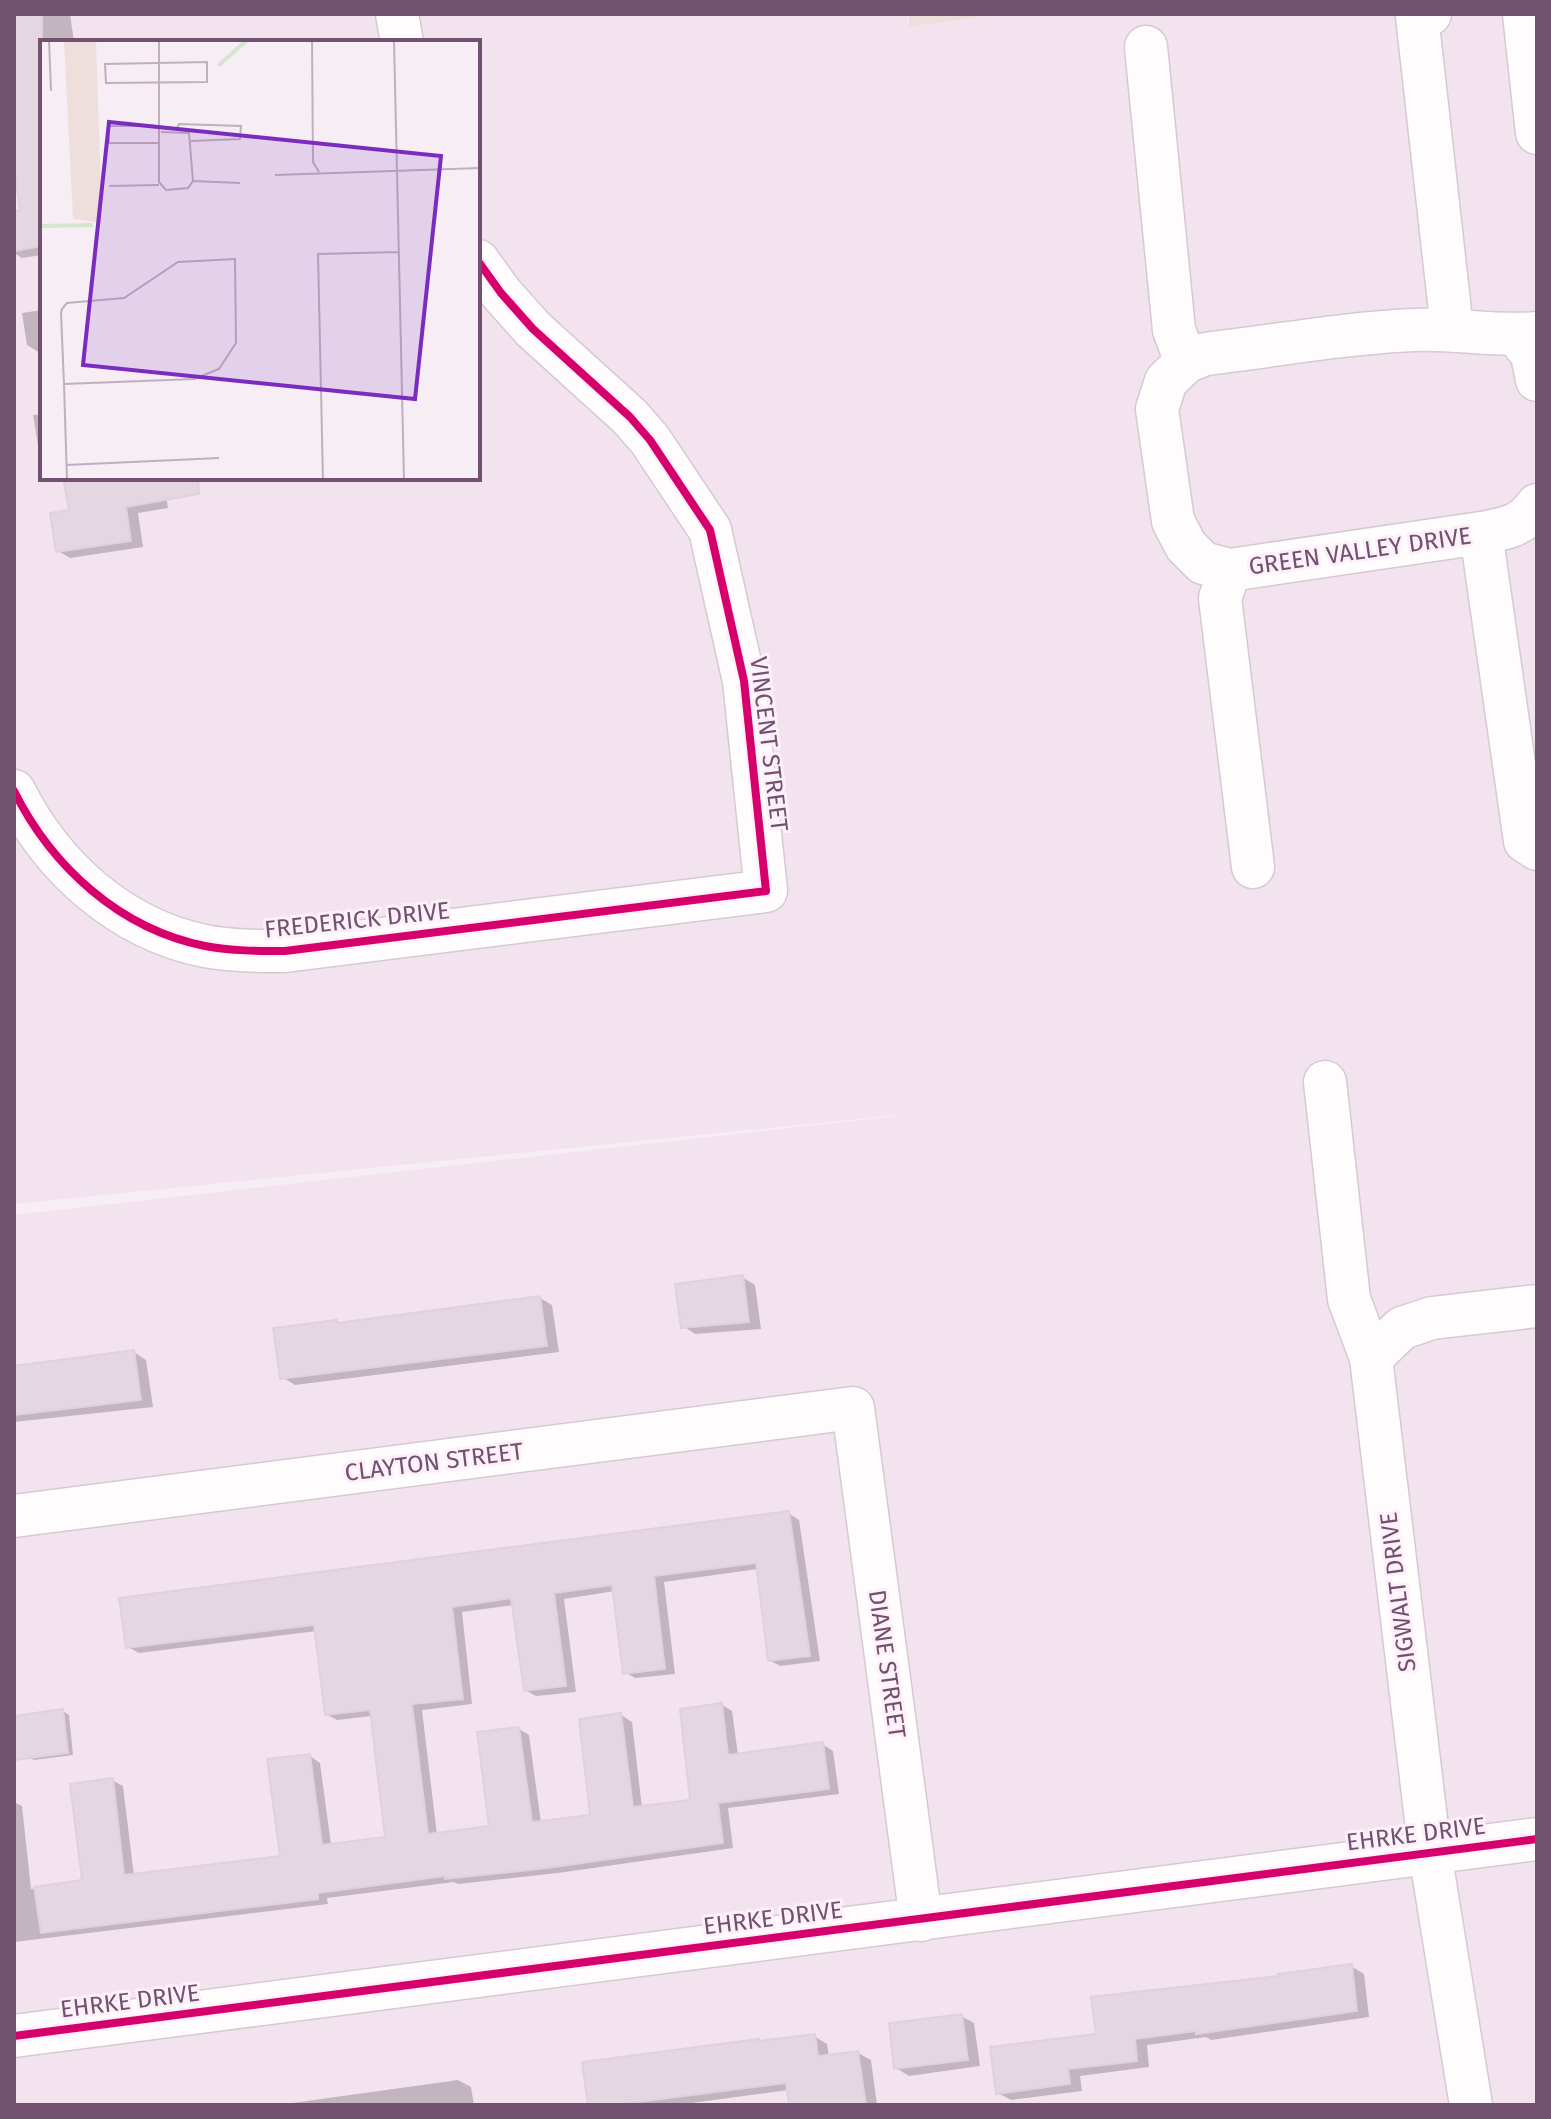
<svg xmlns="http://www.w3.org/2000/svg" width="1551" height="2119" viewBox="0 0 1551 2119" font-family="'Fira Sans',sans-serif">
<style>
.residential{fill:#f3e3ef;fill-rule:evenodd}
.green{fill:#eedfdc}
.shadow{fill:#0003}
.building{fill:#e4d7e2;stroke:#dfd1dd;stroke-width:2}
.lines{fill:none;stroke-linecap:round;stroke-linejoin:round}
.minor-casing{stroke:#d4cad2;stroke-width:45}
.minor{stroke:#fefcfd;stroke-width:42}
.cycleway-casing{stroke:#fdf0f9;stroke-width:13}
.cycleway{stroke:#d6006c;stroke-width:8}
.labels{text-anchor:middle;stroke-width:6;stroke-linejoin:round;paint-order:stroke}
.street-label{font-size:24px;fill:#725070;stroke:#fdf0f9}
.inset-river{fill:none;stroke:#d4e6d0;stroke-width:4}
.inset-road{fill:none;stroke:#c1afbf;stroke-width:2}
.view{fill:#7b2cbf;fill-opacity:0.15;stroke:#7b2cbf;stroke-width:4}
.inset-edge{fill:none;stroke:#725070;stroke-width:4}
</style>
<rect width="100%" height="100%" fill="#f6eef4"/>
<!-- residential -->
<path class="residential" d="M 14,14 L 907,14 L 909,27 L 1000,14 L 1537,14 L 1537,2105 L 14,2105 L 14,1215 L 957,1109 L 14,1204 ZM 42,42 L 478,42 L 478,478 L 42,478 Z"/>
<!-- green -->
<path class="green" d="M 909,14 L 1000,14 L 909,27 Z"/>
<!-- shadow -->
<path class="shadow" d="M 14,14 L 70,14 L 74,42 L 42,42 L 42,255 L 22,258 L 14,253 L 14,213 L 22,212 L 14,154 Z
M 42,310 L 42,353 L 40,353 L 27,345 L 22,313 Z
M 42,414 L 42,452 L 39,451 L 33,415 Z
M 65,478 L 163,478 L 168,508 L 138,513 L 143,547 L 70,558 L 58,551 L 71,512 Z
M 742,1277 L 755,1285 L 761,1329 L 695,1334 L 683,1326 Z
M 540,1298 L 552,1305 L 559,1352 L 295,1385 L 282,1377 L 336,1322 L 340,1324 Z
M 134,1352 L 146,1360 L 153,1407 L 14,1422 L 14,1367 Z
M 788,1513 L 799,1520 L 820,1661 L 780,1666 L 769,1660 L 758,1569 L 664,1582 L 675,1674 L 635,1678 L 625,1672 L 615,1591 L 564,1599 L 576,1692 L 536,1696 L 525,1690 L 514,1605 L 462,1612 L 472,1704 L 422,1710 L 437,1835 L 492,1828 L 519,1729 L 529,1735 L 541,1823 L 593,1817 L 621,1715 L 632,1722 L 642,1808 L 693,1802 L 722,1705 L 732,1711 L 738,1755 L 822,1744 L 833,1751 L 839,1794 L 728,1808 L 733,1848 L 558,1873 L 458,1884 L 454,1882 L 327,1898 L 328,1904 L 14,1942 L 14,1802 L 22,1806 L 31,1889 L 84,1882 L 112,1780 L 123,1786 L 134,1876 L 283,1858 L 310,1756 L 320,1763 L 331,1845 L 387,1839 L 372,1716 L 337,1720 L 326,1714 L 317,1631 L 139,1653 L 128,1647 Z
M 63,1711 L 69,1715 L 73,1755 L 34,1760 L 28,1757 Z
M 1351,1966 L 1364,1974 L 1369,2017 L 1211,2040 L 1206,2037 L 1147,2045 L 1149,2067 L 1080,2076 L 1082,2091 L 1011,2100 L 998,2093 L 1098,2035 L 1280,1978 Z
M 961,2016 L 974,2023 L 980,2066 L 909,2076 L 896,2068 Z
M 814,2036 L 827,2044 L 829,2057 L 858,2053 L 871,2060 L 877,2105 L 791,2105 L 789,2090 L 677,2105 L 590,2105 Z
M 458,2080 L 471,2087 L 474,2105 L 278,2105 Z"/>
<!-- building -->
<path class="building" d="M 14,14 L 42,14 L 42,246 L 14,251 L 14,211 L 20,210 L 14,168 Z
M 63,478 L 198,478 L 199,494 L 126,507 L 131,541 L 56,552 L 50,513 L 69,510 Z
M 743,1275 L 749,1322 L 681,1328 L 675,1284 Z
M 540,1296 L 547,1346 L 280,1379 L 273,1328 L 337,1320 L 337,1323 Z
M 134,1350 L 141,1400 L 14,1415 L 14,1366 Z
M 789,1511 L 810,1656 L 768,1661 L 756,1563 L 654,1576 L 665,1669 L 623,1674 L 612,1585 L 554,1593 L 566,1686 L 524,1691 L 511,1598 L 452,1607 L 463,1699 L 412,1704 L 428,1834 L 489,1826 L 477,1732 L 519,1727 L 532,1822 L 590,1815 L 579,1719 L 621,1713 L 633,1807 L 690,1800 L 680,1709 L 722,1703 L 728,1755 L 823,1742 L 829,1789 L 718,1803 L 723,1843 L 547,1868 L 445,1879 L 445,1876 L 318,1893 L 318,1899 L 41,1933 L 34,1887 L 82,1880 L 70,1784 L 113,1778 L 124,1875 L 280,1856 L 267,1759 L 310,1754 L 322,1845 L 385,1837 L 370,1710 L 325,1715 L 314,1625 L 126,1648 L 119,1598 Z
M 63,1709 L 68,1753 L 14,1760 L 14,1716 Z
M 1352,1964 L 1357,2011 L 1196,2034 L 1196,2031 L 1135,2039 L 1137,2061 L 1068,2069 L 1070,2084 L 996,2094 L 990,2047 L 1096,2034 L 1091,1997 L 1278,1976 L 1278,1974 Z
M 962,2014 L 968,2060 L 894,2069 L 889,2023 Z
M 815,2034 L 818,2056 L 858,2051 L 866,2105 L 789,2105 L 786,2083 L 615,2105 L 588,2105 L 582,2062 L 759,2039 L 759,2041 Z"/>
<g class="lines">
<defs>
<path id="minor" d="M 397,14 L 402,42
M 1430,14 L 1417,16 L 1452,329
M 1524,14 L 1537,133
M 1146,47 L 1174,330 L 1186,362
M 1537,333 C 1496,337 1455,328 1414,330 C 1344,333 1275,346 1205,354 L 1186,362 L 1166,381 L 1157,409 L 1173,521 L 1186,546 L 1203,563 L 1230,570 L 1481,533 C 1505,529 1523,526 1537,505
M 1517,335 L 1532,355 L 1537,380
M 1481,533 L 1525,841 L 1537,849
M 1230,570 L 1220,598 L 1253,867
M 14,791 C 52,867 120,929 205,946 C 231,951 258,951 285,951 L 766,891 L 744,681 L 710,530 L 650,440 L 630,417 L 533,329 L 501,293 L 478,261
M 1325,1082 L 1349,1299 L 1371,1358 L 1430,1853 L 1471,2105
M 1371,1358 L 1402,1328 L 1432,1318 L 1537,1306
M 14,1516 L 853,1408 L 921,1920
M 14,2036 L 1537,1839"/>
</defs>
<!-- minor casing -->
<use href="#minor" class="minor-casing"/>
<!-- minor -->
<use href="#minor" class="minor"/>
<defs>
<path id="cycleway" d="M 14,791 C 52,867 120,929 205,946 C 231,951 258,951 285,951 L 766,891 L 744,681 L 710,530 L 650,440 L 630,417 L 533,329 L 501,293 L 478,261
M 14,2036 L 1537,1839"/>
</defs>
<!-- cycleway casing -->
<use href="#cycleway" class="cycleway-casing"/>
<!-- cycleway -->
<use href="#cycleway" class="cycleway"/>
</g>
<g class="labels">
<!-- street labels -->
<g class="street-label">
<text transform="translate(1360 551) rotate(-8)" y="8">GREEN VALLEY DRIVE</text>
<text transform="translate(769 744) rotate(83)" y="8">VINCENT STREET</text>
<text transform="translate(357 920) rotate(-6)" y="8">FREDERICK DRIVE</text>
<text transform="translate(434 1462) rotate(-7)" y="8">CLAYTON STREET</text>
<text transform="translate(1398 1592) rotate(-97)" y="8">SIGWALT DRIVE</text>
<text transform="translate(887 1664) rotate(82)" y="8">DIANE STREET</text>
<text transform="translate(1416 1834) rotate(-7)" y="8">EHRKE DRIVE</text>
<text transform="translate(773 1918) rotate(-7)" y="8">EHRKE DRIVE</text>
<text transform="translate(130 2001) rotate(-7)" y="8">EHRKE DRIVE</text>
</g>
</g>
<!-- overview -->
<g transform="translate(40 40)">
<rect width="440" height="440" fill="#f6eef4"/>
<path d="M 24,0 L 56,0 L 62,183 L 33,179 Z" fill="#eedfdc"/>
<path class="inset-river" d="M 178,26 L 207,0M 0,186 L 53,185"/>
<path class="inset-road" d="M 9,0 L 11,51M 119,0 L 119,142 L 126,150 L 148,148 L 153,141 L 149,93 L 121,92M 272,0 L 273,122 L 279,132M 354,0 L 364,440M 167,22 L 167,42 L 66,43 L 65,24 ZM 136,90 L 139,84 L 201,86 L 200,99 L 151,101M 119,103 L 69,103 L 68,86 L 121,86M 235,135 L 440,128M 153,141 L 200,143M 69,146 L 119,145M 24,344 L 154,339 L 179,329 L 196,303 L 195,219 L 138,222 L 84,258 L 27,263 L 22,269 L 21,273 L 24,344 L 27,440M 26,425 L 179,418M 283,440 L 278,214 L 359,212"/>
<path class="view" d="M 69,82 L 401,116 L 375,359 L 43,325 Z"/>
<rect width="440" height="440" class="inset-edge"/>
</g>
<!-- border -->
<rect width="1551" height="2119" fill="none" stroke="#725070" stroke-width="32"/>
</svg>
